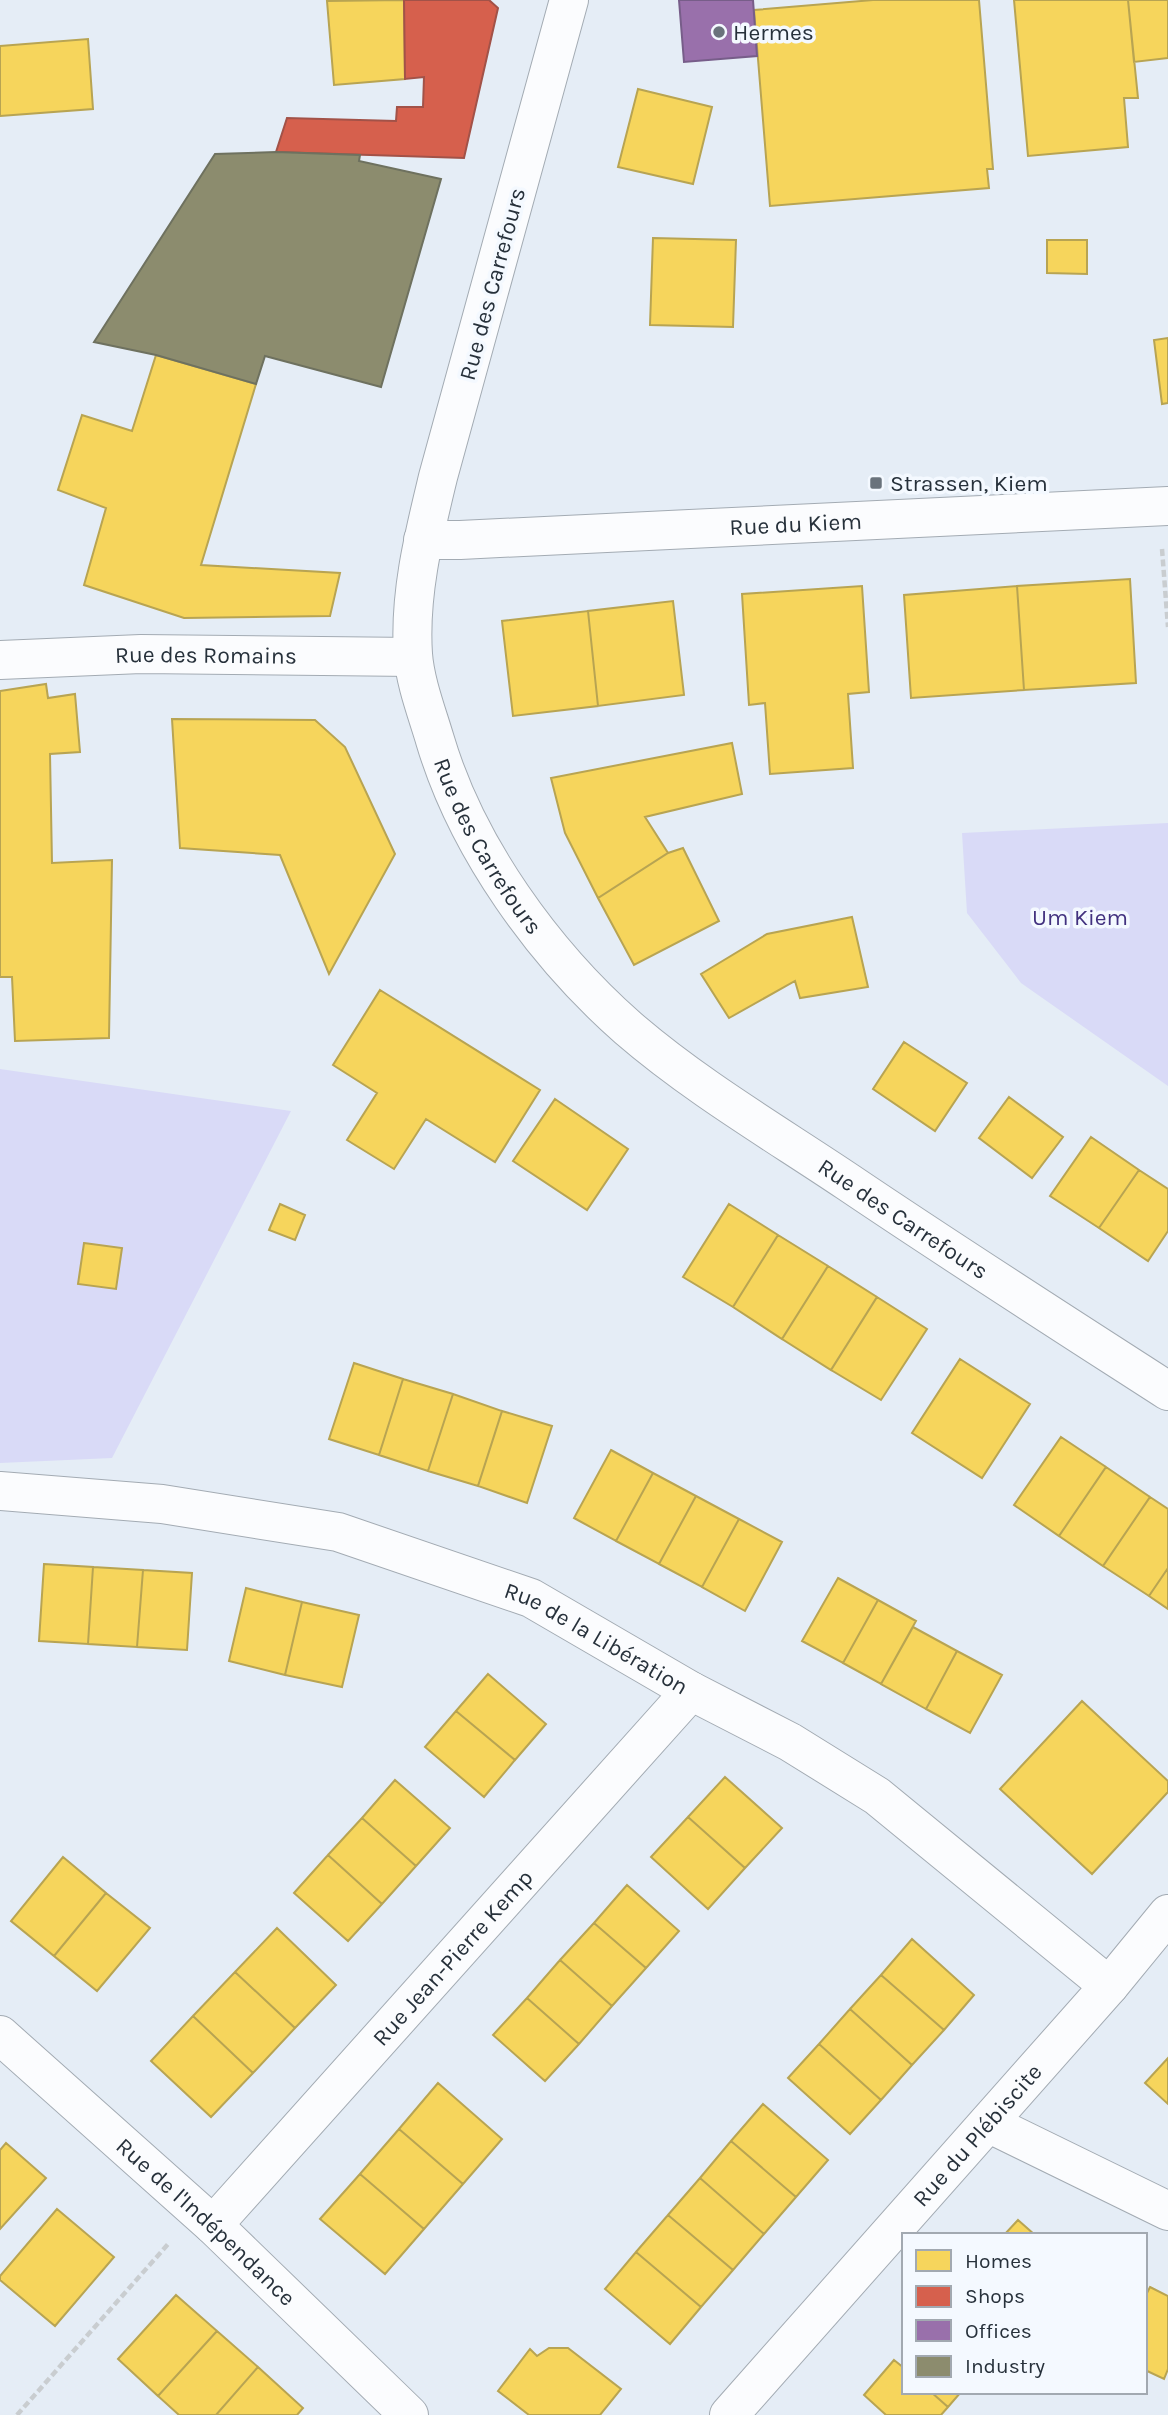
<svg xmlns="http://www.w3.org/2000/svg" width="1168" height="2415" viewBox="0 0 1168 2415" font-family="Karla,sans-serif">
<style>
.green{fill:#d9daf7}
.homes{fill:#f6d55c;stroke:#b8a452;stroke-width:2}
.shops{fill:#d6604d;stroke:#a25248;stroke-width:2}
.offices{fill:#9970ab;stroke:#775d89;stroke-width:2}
.industry{fill:#8c8c6e;stroke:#6e715f;stroke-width:2}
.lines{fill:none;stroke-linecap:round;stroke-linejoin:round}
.minor-casing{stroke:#a3abb3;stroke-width:40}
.major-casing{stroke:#a3abb3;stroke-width:40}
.path{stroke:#c9cdd0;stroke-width:4.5;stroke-dasharray:7 3.5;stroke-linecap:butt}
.minor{stroke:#fbfcfe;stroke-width:38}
.major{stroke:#fbfcfe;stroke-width:38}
.poi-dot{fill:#6a737c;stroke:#f4f9ff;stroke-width:2.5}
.labels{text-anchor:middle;stroke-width:7;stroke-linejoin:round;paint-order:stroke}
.poi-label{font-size:23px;fill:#27313b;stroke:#f4f9ff;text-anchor:start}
.street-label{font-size:23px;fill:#27313b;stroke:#f4f9ff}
.park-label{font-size:23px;fill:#42317f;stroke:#f4f9ff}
</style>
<rect width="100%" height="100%" fill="#e5edf6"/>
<!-- green -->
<path class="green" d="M 1168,823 L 1168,1086 L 1021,983 L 967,913 L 962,833 Z
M 0,1069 L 291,1111 L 112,1458 L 0,1463 Z"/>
<!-- homes -->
<path class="homes" d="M 404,0 L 405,79 L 334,85 L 327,1 Z
M 873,0 L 979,0 L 993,169 L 987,169 L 989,188 L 770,206 L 754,10 Z
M 1014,0 L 1128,0 L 1138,98 L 1124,98 L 1128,147 L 1028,156 Z
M 1128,0 L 1168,0 L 1168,58 L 1134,62 Z
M 88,39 L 93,109 L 0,116 L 0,46 Z
M 638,89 L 712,107 L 693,184 L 618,167 Z
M 653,238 L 736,240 L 733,327 L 650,325 Z
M 1047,240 L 1087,240 L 1087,274 L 1047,273 Z
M 1168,338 L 1168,403 L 1162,404 L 1154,340 Z
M 156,355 L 256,384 L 201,565 L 340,573 L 330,616 L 184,618 L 84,585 L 106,508 L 58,490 L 82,415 L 132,431 Z
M 1130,579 L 1136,683 L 1024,690 L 1017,586 Z
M 862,586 L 869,692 L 848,694 L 853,768 L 770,774 L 765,703 L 749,705 L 742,594 Z
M 1017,586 L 1024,690 L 911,698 L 904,595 Z
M 673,601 L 684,695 L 598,706 L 588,611 Z
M 588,611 L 598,706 L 513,716 L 502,621 Z
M 46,684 L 48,698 L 75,694 L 80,752 L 50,754 L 52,863 L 112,860 L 109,1038 L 15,1041 L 12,977 L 0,977 L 0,691 Z
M 172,719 L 315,720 L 345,747 L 395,854 L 329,974 L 280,855 L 180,848 Z
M 732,743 L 742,794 L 645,817 L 668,853 L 598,898 L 565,833 L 551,778 Z
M 683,848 L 719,921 L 634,965 L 598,898 L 668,853 Z
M 852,917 L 868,987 L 800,998 L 795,981 L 729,1018 L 701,974 L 767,934 Z
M 380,990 L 540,1090 L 495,1162 L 426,1119 L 394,1169 L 347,1140 L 377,1093 L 333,1065 Z
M 904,1042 L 967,1083 L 935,1131 L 873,1089 Z
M 1009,1097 L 1063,1137 L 1032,1178 L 979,1138 Z
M 555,1099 L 628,1149 L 587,1210 L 513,1161 Z
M 1091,1137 L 1139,1170 L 1099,1228 L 1050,1196 Z
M 1139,1170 L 1168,1189 L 1168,1231 L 1148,1261 L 1099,1228 Z
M 280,1204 L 305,1215 L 295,1240 L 269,1230 Z
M 729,1204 L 778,1235 L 733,1307 L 683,1277 Z
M 778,1235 L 828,1266 L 782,1339 L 733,1307 Z
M 84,1243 L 122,1248 L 116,1289 L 78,1284 Z
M 828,1266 L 877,1297 L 831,1370 L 782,1339 Z
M 877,1297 L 927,1329 L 881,1400 L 831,1370 Z
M 960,1359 L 1030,1404 L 982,1478 L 912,1433 Z
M 354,1363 L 403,1379 L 379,1455 L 329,1439 Z
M 403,1379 L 453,1394 L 428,1471 L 379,1455 Z
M 453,1394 L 502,1411 L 478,1486 L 428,1471 Z
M 502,1411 L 552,1426 L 527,1503 L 478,1486 Z
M 1061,1437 L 1106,1467 L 1059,1536 L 1014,1505 Z
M 611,1450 L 653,1473 L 616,1541 L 574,1518 Z
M 1106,1467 L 1150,1497 L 1103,1566 L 1059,1536 Z
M 653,1473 L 696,1496 L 659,1564 L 616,1541 Z
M 696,1496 L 739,1519 L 702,1587 L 659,1564 Z
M 1150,1497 L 1168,1509 L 1168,1568 L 1149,1596 L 1103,1566 Z
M 739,1519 L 782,1542 L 745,1611 L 702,1587 Z
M 44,1564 L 93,1567 L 88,1644 L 39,1641 Z
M 93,1567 L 143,1570 L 137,1647 L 88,1644 Z
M 1168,1568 L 1168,1609 L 1149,1596 Z
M 143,1570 L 192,1573 L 187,1650 L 137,1647 Z
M 838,1578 L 878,1600 L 843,1663 L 802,1641 Z
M 246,1588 L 302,1602 L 285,1675 L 229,1661 Z
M 878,1600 L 916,1621 L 881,1684 L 843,1663 Z
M 302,1602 L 359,1615 L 342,1687 L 285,1675 Z
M 913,1627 L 957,1651 L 926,1709 L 881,1684 Z
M 957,1651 L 1002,1675 L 970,1733 L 926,1709 Z
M 488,1674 L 546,1724 L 515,1760 L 456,1711 Z
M 1082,1701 L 1168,1781 L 1168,1792 L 1092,1874 L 1000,1789 Z
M 456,1711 L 515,1760 L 484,1797 L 425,1747 Z
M 725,1777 L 782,1828 L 745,1868 L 688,1817 Z
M 395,1780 L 450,1828 L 416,1866 L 362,1818 Z
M 688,1817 L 745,1868 L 708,1909 L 651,1857 Z
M 362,1818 L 416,1866 L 382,1904 L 328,1855 Z
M 328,1855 L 382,1904 L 348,1941 L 294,1893 Z
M 63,1857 L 106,1893 L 54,1956 L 11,1921 Z
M 627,1885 L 679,1931 L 646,1968 L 594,1923 Z
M 106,1893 L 150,1928 L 97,1991 L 54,1956 Z
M 594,1923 L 646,1968 L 612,2006 L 560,1960 Z
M 277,1928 L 336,1985 L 295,2028 L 235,1972 Z
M 912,1939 L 974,1995 L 944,2030 L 881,1975 Z
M 560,1960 L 612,2006 L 579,2044 L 527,1998 Z
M 235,1972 L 295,2028 L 253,2073 L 193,2016 Z
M 881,1975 L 944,2030 L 912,2065 L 850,2009 Z
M 527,1998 L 579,2044 L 545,2081 L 493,2035 Z
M 850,2009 L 912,2065 L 881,2100 L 819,2044 Z
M 193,2016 L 253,2073 L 211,2117 L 151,2061 Z
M 819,2044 L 881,2100 L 850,2134 L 788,2078 Z
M 1168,2058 L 1168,2104 L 1145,2083 Z
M 438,2083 L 502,2139 L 463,2184 L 399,2129 Z
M 763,2104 L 828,2160 L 796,2197 L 731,2141 Z
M 399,2129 L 463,2184 L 424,2229 L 360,2174 Z
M 731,2141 L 796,2197 L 764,2234 L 700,2178 Z
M 6,2143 L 46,2178 L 0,2229 L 0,2150 Z
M 360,2174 L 424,2229 L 385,2274 L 320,2219 Z
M 700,2178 L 764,2234 L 733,2270 L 668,2215 Z
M 57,2209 L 114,2257 L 55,2326 L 0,2280 L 0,2276 Z
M 668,2215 L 733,2270 L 701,2307 L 636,2252 Z
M 1018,2220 L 1035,2235 L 1004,2235 Z
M 636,2252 L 701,2307 L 670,2344 L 605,2289 Z
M 1150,2287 L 1168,2296 L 1168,2369 L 1164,2379 L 1145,2370 L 1145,2297 Z
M 176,2295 L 217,2331 L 158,2396 L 118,2359 Z
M 217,2331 L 258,2367 L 216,2415 L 179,2415 L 158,2396 Z
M 549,2348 L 568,2348 L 621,2389 L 600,2415 L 529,2415 L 498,2391 L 530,2349 L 537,2356 Z
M 894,2360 L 904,2368 L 904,2392 L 931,2392 L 948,2407 L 941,2415 L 886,2415 L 864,2395 Z
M 258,2367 L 303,2408 L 297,2415 L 216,2415 Z
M 931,2392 L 961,2392 L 948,2407 Z"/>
<!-- shops -->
<path class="shops" d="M 404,0 L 489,0 L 498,8 L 464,158 L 276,152 L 287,118 L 396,121 L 397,107 L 423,107 L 424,77 L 405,79 Z"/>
<!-- offices -->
<path class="offices" d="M 679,0 L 753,0 L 757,56 L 684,62 Z"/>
<!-- industry -->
<path class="industry" d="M 276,152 L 360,155 L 359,161 L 441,179 L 381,387 L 265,356 L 256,384 L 156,355 L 94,342 L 215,154 Z"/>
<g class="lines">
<defs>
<g id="minor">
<path id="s1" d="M 423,540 L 460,540 L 1168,506"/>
<path id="s2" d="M 0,660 L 141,654 L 413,657"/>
<path id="s3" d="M 0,1491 L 162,1504 L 338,1532 L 531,1598 L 691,1691 L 790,1742 L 877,1796 L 1109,1986"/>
<path id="s4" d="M 0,2035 L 213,2225 L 409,2415"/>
<path d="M 988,2123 L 1168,2211"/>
<path id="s5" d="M 213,2225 L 691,1691"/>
<path id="s6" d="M 729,2415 L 1109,1986 L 1168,1914"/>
</g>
<g id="major">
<path id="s7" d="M 569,0 L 438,477 C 424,535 409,594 413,654 C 415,682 427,713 435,740 C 467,848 544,954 628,1028 C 695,1086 775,1133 848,1182 C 953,1253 1061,1322 1168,1391"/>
</g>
</defs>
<!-- minor casing -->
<use href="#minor" class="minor-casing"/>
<!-- major casing -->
<use href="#major" class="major-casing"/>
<!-- path -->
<path class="path" d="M 1162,549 L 1168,627
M 17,2415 L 169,2243"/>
<!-- minor -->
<use href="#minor" class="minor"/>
<!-- major -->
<use href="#major" class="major"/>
</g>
<!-- markers -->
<g class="poi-dot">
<circle cx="719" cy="32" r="7"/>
<rect x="869" y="476" width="14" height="14" rx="3.5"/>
</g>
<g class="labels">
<!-- poi labels -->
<g class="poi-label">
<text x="733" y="40">Hermes</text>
<text x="890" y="491">Strassen, Kiem</text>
</g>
<!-- street labels -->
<g class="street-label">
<text transform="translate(492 284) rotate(-75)" y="8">Rue des Carrefours</text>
<text dy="8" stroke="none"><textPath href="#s1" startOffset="373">Rue du Kiem</textPath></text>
<text dy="8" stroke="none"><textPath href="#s2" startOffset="206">Rue des Romains</textPath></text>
<text dy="8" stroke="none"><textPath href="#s7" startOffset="882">Rue des Carrefours</textPath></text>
<text dy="8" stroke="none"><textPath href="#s7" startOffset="1449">Rue des Carrefours</textPath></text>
<text dy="8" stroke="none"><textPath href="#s3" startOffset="621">Rue de la Libération</textPath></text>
<text dy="8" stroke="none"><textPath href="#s5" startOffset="359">Rue Jean-Pierre Kemp</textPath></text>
<text dy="8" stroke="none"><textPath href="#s6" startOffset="374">Rue du Plébiscite</textPath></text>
<text dy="8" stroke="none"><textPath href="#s4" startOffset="278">Rue de l'Indépendance</textPath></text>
</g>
<!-- park labels -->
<g class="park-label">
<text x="1080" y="925">Um Kiem</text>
</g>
</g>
<!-- legend -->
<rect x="902" y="2233" width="245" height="161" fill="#f4f9ff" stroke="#a2a9b1" stroke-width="2"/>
<rect x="916" y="2250" width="35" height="21" fill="#f6d55c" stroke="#a2a9b1" stroke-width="2"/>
<text x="965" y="2268" font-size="21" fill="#27313b">Homes</text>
<rect x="916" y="2286" width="35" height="21" fill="#d6604d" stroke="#a2a9b1" stroke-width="2"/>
<text x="965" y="2303" font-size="21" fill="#27313b">Shops</text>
<rect x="916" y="2320" width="35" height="21" fill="#9970ab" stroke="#a2a9b1" stroke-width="2"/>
<text x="965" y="2338" font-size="21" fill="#27313b">Offices</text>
<rect x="916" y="2356" width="35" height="21" fill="#8c8c6e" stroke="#a2a9b1" stroke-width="2"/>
<text x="965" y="2373" font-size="21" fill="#27313b">Industry</text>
</svg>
